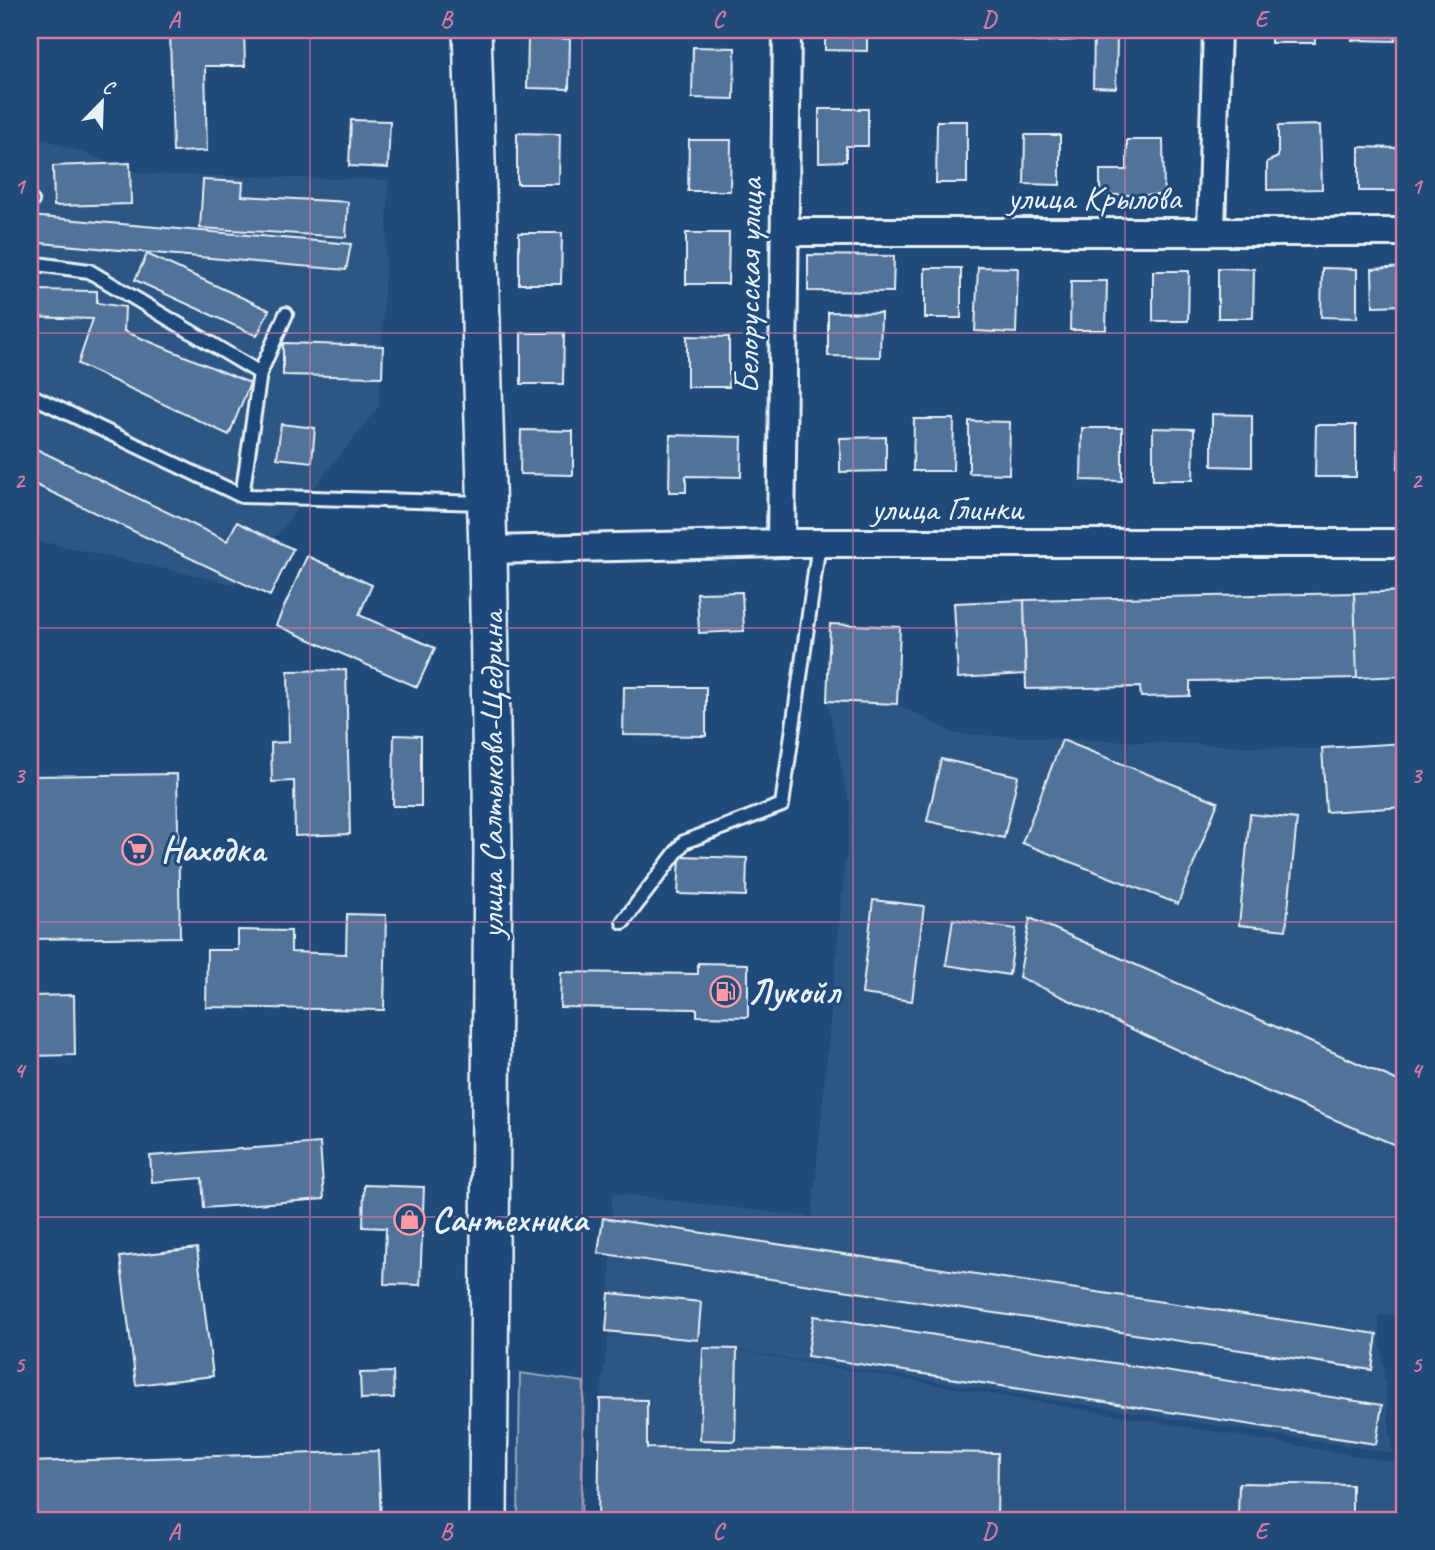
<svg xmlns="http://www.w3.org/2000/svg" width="1435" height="1550" viewBox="0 0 1435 1550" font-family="Caveat,sans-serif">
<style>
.built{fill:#2e5683}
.green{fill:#3c628c;stroke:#92aac2;stroke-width:2}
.building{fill:#517399;stroke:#e8f1f8;stroke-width:2}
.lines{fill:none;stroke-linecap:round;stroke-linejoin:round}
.service-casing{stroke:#e8f1f8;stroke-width:18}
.minor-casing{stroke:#e8f1f8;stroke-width:32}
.secondary-casing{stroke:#e8f1f8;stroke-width:42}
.service{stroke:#1f4a7a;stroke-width:12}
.minor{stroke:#1f4a7a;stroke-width:26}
.secondary{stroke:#1f4a7a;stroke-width:37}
.grid{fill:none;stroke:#d37aa2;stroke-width:2;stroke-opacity:0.55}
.labels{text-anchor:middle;stroke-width:6;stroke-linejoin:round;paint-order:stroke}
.street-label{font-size:35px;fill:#e8f1f8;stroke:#1f4a7a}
.poi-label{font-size:35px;font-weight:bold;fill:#e8f1f8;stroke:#1f4a7a;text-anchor:start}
.neatline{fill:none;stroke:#d37aa2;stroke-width:2.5}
.grid-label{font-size:23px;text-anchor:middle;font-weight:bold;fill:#d37aa2}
</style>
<rect width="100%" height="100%" fill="#1f4a7a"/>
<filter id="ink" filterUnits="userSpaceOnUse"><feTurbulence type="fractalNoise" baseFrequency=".0143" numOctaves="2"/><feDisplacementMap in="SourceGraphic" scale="14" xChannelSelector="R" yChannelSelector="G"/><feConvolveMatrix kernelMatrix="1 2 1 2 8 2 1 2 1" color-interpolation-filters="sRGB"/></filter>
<g filter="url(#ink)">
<!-- built -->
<path class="built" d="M 30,134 L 144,174 L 389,180 L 379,406 L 237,585 L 30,539 Z
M 827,701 L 897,704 L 956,734 L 1405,753 L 1405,1314 L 1378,1315 L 1392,1453 L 709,1346 L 1405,1464 L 1405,1520 L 598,1520 L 600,1399 L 609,1329 L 612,1193 L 812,1217 L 850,809 Z"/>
<!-- green -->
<path class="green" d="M 520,1373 L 584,1382 L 581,1520 L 518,1520 Z"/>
<!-- building -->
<path class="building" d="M 170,30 L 244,30 L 245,66 L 205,66 L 207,151 L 173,152 Z
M 825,30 L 867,30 L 867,51 L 825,50 Z
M 932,30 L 974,30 L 974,40 L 932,40 Z
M 1037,30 L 1075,30 L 1075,40 L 1037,42 Z
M 1094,30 L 1184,30 L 1184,36 L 1117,35 L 1116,88 L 1093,87 Z
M 1271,30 L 1315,30 L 1315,43 L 1271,43 Z
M 1353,30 L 1396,30 L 1395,41 L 1352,40 Z
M 528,38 L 570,39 L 569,89 L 527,88 Z
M 693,47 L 735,48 L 734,99 L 692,98 Z
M 819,109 L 868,109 L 868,146 L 846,146 L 846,161 L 819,162 Z
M 351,120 L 390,121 L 388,168 L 349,166 Z
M 937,121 L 967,121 L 967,183 L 936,183 Z
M 1320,125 L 1322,189 L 1267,190 L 1267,162 L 1278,157 L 1278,126 Z
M 517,133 L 560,134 L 559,184 L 517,184 Z
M 1025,135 L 1060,135 L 1060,185 L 1024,184 Z
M 689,140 L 731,140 L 730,191 L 688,191 Z
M 1127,140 L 1163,140 L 1164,195 L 1100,195 L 1100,170 L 1127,170 Z
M 1359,147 L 1399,148 L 1398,191 L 1359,191 Z
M 130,163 L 131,204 L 54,206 L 53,166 Z
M 203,180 L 243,182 L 242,196 L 348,202 L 346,237 L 200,228 Z
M 30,216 L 351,244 L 346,270 L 30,242 Z
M 519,233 L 562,233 L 561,284 L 519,284 Z
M 686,233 L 729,233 L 728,284 L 686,284 Z
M 147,254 L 269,310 L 257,336 L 135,280 Z
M 808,255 L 894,256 L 893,292 L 808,291 Z
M 978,267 L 1018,268 L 1016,333 L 975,331 Z
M 1405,267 L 1405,321 L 1405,305 L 1373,306 L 1372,269 Z
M 925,268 L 961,268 L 961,318 L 925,318 Z
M 1218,268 L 1254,269 L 1253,318 L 1218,318 Z
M 1322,268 L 1357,269 L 1357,318 L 1321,317 Z
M 1153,271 L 1189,271 L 1188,321 L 1153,321 Z
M 1071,281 L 1107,281 L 1106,330 L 1070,330 Z
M 30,290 L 97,291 L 97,303 L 125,307 L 124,331 L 250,383 L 229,435 L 78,364 L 93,319 L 30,317 Z
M 828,312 L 881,313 L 880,357 L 828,356 Z
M 521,333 L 564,333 L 563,384 L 521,384 Z
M 687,336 L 729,337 L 729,387 L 687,387 Z
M 283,343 L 383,346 L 382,377 L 283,375 Z
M 1212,414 L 1252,415 L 1252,467 L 1212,466 Z
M 1399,417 L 1405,417 L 1405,469 L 1398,469 Z
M 914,419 L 954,419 L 953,471 L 913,471 Z
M 969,421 L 1010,422 L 1009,474 L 969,473 Z
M 281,424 L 315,428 L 312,462 L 277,458 Z
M 1316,425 L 1356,425 L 1356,477 L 1315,477 Z
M 1082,428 L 1122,428 L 1122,481 L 1081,480 Z
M 1153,428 L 1194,429 L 1193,480 L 1153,480 Z
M 521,430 L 573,431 L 573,475 L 520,474 Z
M 670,435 L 742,437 L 741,477 L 686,476 L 686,492 L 669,492 Z
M 886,437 L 886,471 L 840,472 L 840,438 Z
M 30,446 L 227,541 L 237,522 L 293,549 L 270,596 L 30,482 Z
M 307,556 L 372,585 L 359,615 L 435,648 L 417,687 L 276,625 Z
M 1405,591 L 1405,676 L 1357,678 L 1354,593 Z
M 742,592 L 744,631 L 699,633 L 697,593 Z
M 1354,593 L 1357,678 L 1190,681 L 1190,696 L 1141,697 L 1140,687 L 1026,689 L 1024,600 Z
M 1024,600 L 1026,674 L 958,678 L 954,603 Z
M 830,624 L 900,627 L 897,704 L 827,701 Z
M 346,670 L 350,834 L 295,836 L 294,781 L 272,782 L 271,743 L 289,742 L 288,671 Z
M 624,687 L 706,687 L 706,736 L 623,735 Z
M 394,735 L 421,736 L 421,806 L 393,806 Z
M 1062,740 L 1218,802 L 1178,904 L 1022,843 Z
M 1405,743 L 1405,807 L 1326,812 L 1322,748 Z
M 941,759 L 1018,776 L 1004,838 L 927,821 Z
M 177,774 L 180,937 L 30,939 L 30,776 Z
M 1250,814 L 1297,819 L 1286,930 L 1239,925 Z
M 680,856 L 747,858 L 746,896 L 678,894 Z
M 873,900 L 924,906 L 912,1001 L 862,994 Z
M 347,914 L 386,915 L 384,1010 L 206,1007 L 207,950 L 238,950 L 238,930 L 291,931 L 291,952 L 346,954 Z
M 1030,918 L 1405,1084 L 1405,1149 L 1266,1091 L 1019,977 Z
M 953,919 L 1016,929 L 1009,975 L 946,965 Z
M 698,963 L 748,964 L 748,1017 L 697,1016 L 697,1009 L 560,1007 L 561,972 L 698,974 Z
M 74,995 L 75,1055 L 30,1056 L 30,996 Z
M 320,1143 L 324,1199 L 204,1208 L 202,1178 L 152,1182 L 150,1156 Z
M 364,1185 L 424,1187 L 420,1285 L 384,1284 L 386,1228 L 363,1227 Z
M 603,1218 L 1377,1334 L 1372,1370 L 598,1253 Z
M 197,1248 L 213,1376 L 136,1385 L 120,1257 Z
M 609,1293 L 701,1302 L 698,1340 L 606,1331 Z
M 814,1316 L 1382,1405 L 1376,1444 L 807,1356 Z
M 703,1348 L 737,1349 L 735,1441 L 700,1440 Z
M 393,1372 L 394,1398 L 361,1399 L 360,1373 Z
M 600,1399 L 647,1400 L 647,1448 L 998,1453 L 997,1520 L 598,1520 Z
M 378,1451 L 381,1520 L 30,1520 L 30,1462 Z
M 1239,1483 L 1352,1485 L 1352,1520 L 1238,1520 Z"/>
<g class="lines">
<defs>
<path id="service" d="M 30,201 L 32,201
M 30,263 L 89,271 L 260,373 L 242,496
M 260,373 L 286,314
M 30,395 L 242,496 L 483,503
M 623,922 L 684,842 L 782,805 L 819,543"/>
<path id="minor" d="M 1211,231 L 1217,30
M 784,232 L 1405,232
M 781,543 L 787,30
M 488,550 L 781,543 L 1405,543"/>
<path id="secondary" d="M 472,30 L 488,550 L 493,842 L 488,1520"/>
</defs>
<!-- service casing -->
<use href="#service" class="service-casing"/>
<!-- minor casing -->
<use href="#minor" class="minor-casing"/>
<!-- secondary casing -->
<use href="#secondary" class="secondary-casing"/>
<!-- service -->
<use href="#service" class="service"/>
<!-- minor -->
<use href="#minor" class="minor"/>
<!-- secondary -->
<use href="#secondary" class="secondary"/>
</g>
</g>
<!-- grid -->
<path class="grid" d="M 310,30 L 310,1520M 582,30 L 582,1520M 853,30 L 853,1520M 1125,30 L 1125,1520M 30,333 L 1405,333M 30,628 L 1405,628M 30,922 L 1405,922M 30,1217 L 1405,1217"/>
<!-- icons -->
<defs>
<symbol id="supermarket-ring" viewBox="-11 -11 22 22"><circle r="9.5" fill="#1f4a7a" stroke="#ff9aa2" stroke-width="1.5"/><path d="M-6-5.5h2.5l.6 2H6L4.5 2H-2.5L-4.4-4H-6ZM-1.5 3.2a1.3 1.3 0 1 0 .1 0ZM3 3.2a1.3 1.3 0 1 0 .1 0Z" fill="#ff9aa2"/></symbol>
<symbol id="fuel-ring" viewBox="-11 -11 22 22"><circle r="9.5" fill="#1f4a7a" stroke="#ff9aa2" stroke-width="1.5"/><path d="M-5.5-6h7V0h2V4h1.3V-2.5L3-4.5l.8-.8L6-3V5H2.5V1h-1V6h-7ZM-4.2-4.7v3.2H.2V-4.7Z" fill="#ff9aa2"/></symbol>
<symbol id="shop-ring" viewBox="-11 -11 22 22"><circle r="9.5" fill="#1f4a7a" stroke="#ff9aa2" stroke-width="1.5"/><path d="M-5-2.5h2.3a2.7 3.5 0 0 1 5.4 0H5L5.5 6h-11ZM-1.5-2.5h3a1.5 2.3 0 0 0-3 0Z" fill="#ff9aa2"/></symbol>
</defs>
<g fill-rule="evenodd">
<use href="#supermarket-ring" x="120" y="832" width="35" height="35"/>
<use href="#fuel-ring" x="708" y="974" width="35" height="35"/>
<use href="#shop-ring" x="392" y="1202" width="35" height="35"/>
</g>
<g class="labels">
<!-- street labels -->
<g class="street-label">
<text x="1094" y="209">улица Крылова</text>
<text transform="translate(748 286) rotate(-89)" y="12">Белорусская улица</text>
<text x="947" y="520">улица Глинки</text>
<text transform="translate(491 775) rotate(-90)" y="12">улица Салтыкова-Щедрина</text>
</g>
<!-- poi labels -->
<g class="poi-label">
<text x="161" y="861">Находка</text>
<text x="748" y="1003">Лукойл</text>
<text x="432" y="1231">Сантехника</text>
</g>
</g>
<!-- margin -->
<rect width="1435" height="1550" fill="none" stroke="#1f4a7a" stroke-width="77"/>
<!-- north arrow -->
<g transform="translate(102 102) rotate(23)" stroke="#1f4a7a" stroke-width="5" paint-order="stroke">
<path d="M0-5L12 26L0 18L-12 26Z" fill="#e8f1f8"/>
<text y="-10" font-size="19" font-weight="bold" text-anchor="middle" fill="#e8f1f8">С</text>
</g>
<rect x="38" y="38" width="1358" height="1474" class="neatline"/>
<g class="grid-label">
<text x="174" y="27">A</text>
<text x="446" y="27">B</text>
<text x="718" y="27">C</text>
<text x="989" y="27">D</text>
<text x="1261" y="27">E</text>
<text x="19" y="194">1</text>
<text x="1416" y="194">1</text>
<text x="19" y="488">2</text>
<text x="1416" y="488">2</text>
<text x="19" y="783">3</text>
<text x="1416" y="783">3</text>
<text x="19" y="1078">4</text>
<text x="1416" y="1078">4</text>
<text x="19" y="1372">5</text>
<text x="1416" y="1372">5</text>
<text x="174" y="1539">A</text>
<text x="446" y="1539">B</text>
<text x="718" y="1539">C</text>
<text x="989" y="1539">D</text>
<text x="1261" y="1539">E</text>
</g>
</svg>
